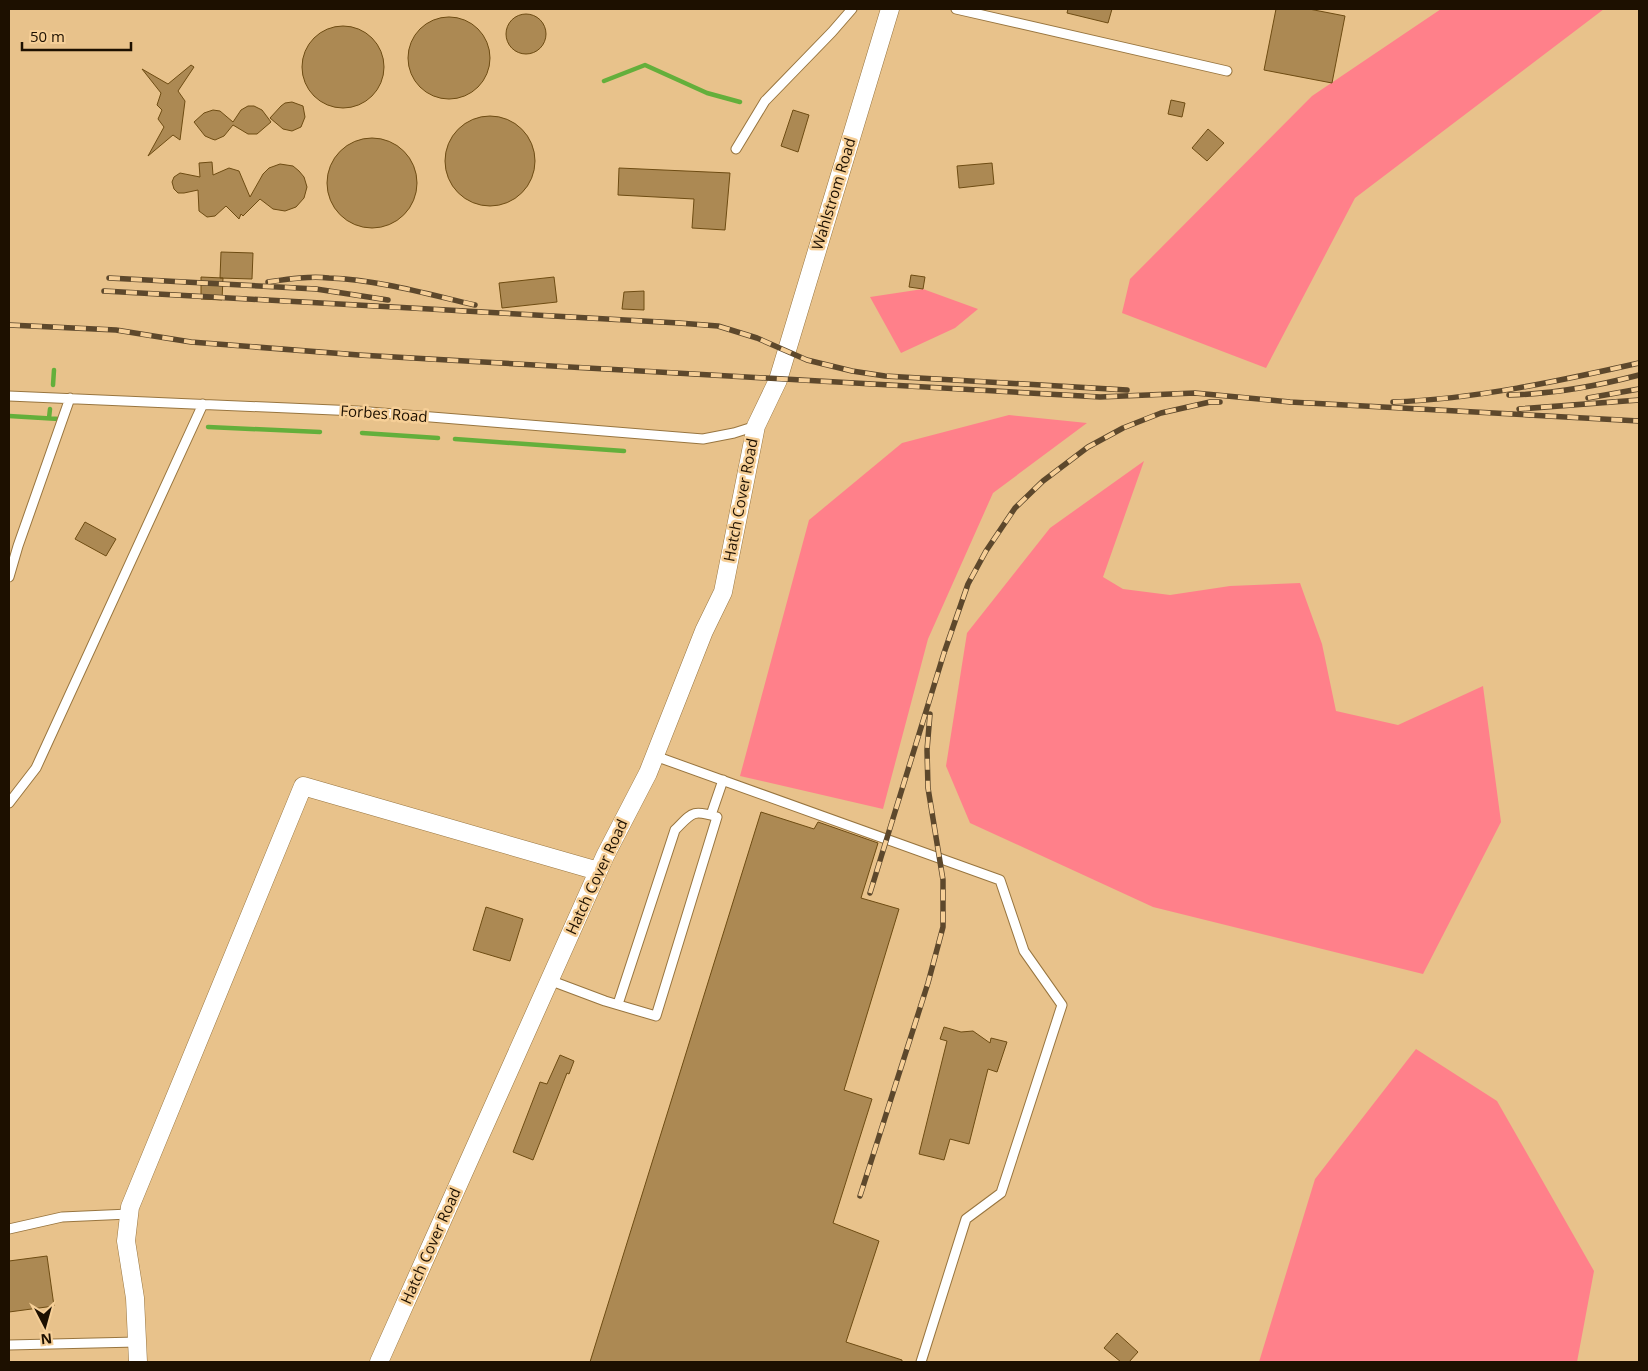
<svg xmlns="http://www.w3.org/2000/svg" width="1648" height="1371" viewBox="0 0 1648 1371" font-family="'Open Sans',sans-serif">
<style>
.green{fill:#ff808a}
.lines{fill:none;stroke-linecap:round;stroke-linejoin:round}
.stream{stroke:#64af3b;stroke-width:4.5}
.building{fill:#ac8953;stroke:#6e4c13}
.service-casing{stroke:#98753f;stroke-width:11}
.minor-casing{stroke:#98753f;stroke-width:19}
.service{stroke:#fff;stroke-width:9}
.minor{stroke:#fff;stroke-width:18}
.rail-casing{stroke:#5d482c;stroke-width:5.5}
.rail{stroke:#f6cf97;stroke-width:4;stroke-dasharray:11;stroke-linecap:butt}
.labels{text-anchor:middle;stroke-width:5;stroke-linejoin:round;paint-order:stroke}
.street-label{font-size:15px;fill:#1d1000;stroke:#f6cf97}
</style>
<rect width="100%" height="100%" fill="#e8c28b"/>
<!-- green -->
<path class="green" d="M 1441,9 L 1604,9 L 1355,198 L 1266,368 L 1122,313 L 1130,279 L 1312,96 Z
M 923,289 L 978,309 L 955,328 L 901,353 L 870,297 Z
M 1009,415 L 1087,423 L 993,493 L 928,639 L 883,809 L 740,776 L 809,520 L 902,443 Z
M 1144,461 L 1103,577 L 1123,589 L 1170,595 L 1230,586 L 1300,583 L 1322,644 L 1336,711 L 1398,725 L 1483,686 L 1501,822 L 1423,974 L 1153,907 L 970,823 L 946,766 L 967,633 L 1050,528 Z
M 1416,1049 L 1497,1101 L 1594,1271 L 1577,1362 L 1259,1362 L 1315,1179 Z"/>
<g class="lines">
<!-- stream -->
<path class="stream" d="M 604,81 L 645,65 L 707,93 L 740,102
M 53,385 L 54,370
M 9,416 L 59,419
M 49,418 L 50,409
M 208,427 L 320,432
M 362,433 L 438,438
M 455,439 L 624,451"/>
</g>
<!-- building -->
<path class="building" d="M 1068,9 L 1112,9 L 1108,23 L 1067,13 Z
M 1276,9 L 1309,9 L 1345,16 L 1332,83 L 1264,70 Z
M506 34a20 20 0 1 1 40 0a20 20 0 1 1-40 0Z
M408 58a41 41 0 1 1 82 0a41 41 0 1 1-82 0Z
M302 67a41 41 0 1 1 82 0a41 41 0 1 1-82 0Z
M 191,65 L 194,67 L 178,91 L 185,101 L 180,140 L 173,135 L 148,156 L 164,127 L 158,119 L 162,110 L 157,105 L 161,93 L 142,69 L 168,84 Z
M 1171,100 L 1185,103 L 1182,117 L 1168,114 Z
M 292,102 L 303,106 L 305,117 L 301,127 L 292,131 L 283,129 L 270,118 L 281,106 L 285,103 Z
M 248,106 L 254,106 L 262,110 L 271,122 L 257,134 L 248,134 L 233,125 L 224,136 L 215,140 L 212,139 L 205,136 L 194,122 L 204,113 L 213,110 L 220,111 L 233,122 L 241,110 Z
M 793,110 L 809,115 L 798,152 L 781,146 Z
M445 161a45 45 0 1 1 90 0a45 45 0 1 1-90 0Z
M 1208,129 L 1224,143 L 1207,161 L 1192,148 Z
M327 183a45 45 0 1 1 90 0a45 45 0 1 1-90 0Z
M 212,162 L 213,175 L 229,168 L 239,171 L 250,197 L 263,174 L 269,168 L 280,164 L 293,166 L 299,171 L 304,177 L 307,187 L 304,198 L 296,207 L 285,211 L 273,209 L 260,199 L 243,216 L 241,214 L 239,219 L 226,206 L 215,216 L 207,217 L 199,211 L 198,190 L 184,193 L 178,193 L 174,189 L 172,182 L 174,177 L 180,173 L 200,177 L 199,163 Z
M 992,163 L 994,184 L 959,188 L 957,166 Z
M 619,168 L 730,173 L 725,230 L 692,228 L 694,199 L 618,195 Z
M 221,252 L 253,253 L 252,279 L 220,278 Z
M 911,275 L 925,277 L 923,289 L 909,287 Z
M 201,277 L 223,278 L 222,300 L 201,299 Z
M 554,277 L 557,302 L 502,308 L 499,283 Z
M 644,291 L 644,310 L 622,309 L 624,292 Z
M 85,522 L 116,539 L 106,556 L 75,539 Z
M 761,812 L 814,829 L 818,822 L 878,843 L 861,898 L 899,909 L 844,1090 L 872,1099 L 833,1223 L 879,1241 L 846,1342 L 902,1360 L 902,1362 L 590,1362 Z
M 486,907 L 523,919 L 510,961 L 473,950 Z
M 944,1027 L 961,1032 L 973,1031 L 990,1043 L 991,1038 L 1007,1042 L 997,1072 L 988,1069 L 969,1144 L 950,1139 L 944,1160 L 919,1154 L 947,1041 L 940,1039 Z
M 560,1055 L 574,1061 L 569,1074 L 567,1073 L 533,1160 L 513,1152 L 540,1082 L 547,1084 Z
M 47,1256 L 54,1306 L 9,1312 L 9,1261 Z
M 1117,1333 L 1138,1352 L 1129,1362 L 1121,1362 L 1104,1348 Z"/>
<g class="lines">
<defs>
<path id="service" d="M 956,9 L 1227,71
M 736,149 L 765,101 L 832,32 L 852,9
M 9,396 L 357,411 L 703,439 L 734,433 L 756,426
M 9,577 L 18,546 L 70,398
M 655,756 L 1000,880 L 1024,951 L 1062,1005 L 1001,1193 L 966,1219 L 921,1362
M 9,803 L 36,768 L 203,404
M 711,815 L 723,780
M 549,980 L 605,1001 L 656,1016 L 717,817 C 692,809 692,813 675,830 L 618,1004
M 9,1229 L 62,1217 L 129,1214
M 9,1345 L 137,1342"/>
<path id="minor" d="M 138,1362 L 135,1298 L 126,1241 L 130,1207 L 303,786 L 598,871
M 379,1362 L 605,856 L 648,773 L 704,631 L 723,592 L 756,426 L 778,380 L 890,9"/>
</defs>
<!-- service casing -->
<use href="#service" class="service-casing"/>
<!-- minor casing -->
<use href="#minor" class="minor-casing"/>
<!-- service -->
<use href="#service" class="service"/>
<!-- minor -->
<use href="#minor" class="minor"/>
<defs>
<path id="rail" d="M 109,278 L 316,289 L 388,300
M 268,282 C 289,279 309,276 329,278 C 379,280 427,294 475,305
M 104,291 L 679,323 L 718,326 L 757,338 L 807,360 L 852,371 L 885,376 L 1127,390
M 9,325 L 116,330 L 191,342 L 359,355 L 1100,397 L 1195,393 L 1290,402 L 1639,421
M 1509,395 C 1553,394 1597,386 1639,375
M 1588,398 L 1639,389
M 1393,402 C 1476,399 1559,381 1639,363
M 1519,409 L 1639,400
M 870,893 L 944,653 L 968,584 L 986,551 L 1015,508 L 1043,481 L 1088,447 L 1123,428 L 1161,413 L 1210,402 L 1220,402
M 860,1196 L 928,983 L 943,927 L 943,880 L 928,788 L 927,750 L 930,714"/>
</defs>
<!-- rail casing -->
<use href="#rail" class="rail-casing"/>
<!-- rail -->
<use href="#rail" class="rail"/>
</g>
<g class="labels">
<!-- street labels -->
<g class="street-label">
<text transform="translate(834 194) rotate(-73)" y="5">Wahlstrom Road</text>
<text transform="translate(384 414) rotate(4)" y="5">Forbes Road</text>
<text transform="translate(741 500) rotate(-79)" y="5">Hatch Cover Road</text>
<text transform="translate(597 877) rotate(-65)" y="5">Hatch Cover Road</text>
<text transform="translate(431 1246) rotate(-66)" y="5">Hatch Cover Road</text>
</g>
</g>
<!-- border -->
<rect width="1648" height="1371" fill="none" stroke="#1d1000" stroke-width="20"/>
<!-- north arrow -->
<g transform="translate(45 1326) rotate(174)" stroke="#f6cf97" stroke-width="4" paint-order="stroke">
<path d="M0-4L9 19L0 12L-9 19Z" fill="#1d1000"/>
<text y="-8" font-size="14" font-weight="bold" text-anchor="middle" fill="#1d1000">N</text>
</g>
<!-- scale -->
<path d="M22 42v8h109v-8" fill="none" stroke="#1d1000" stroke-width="2.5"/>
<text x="30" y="42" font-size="15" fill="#1d1000" stroke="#f6cf97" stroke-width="4" paint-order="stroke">50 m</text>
</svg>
